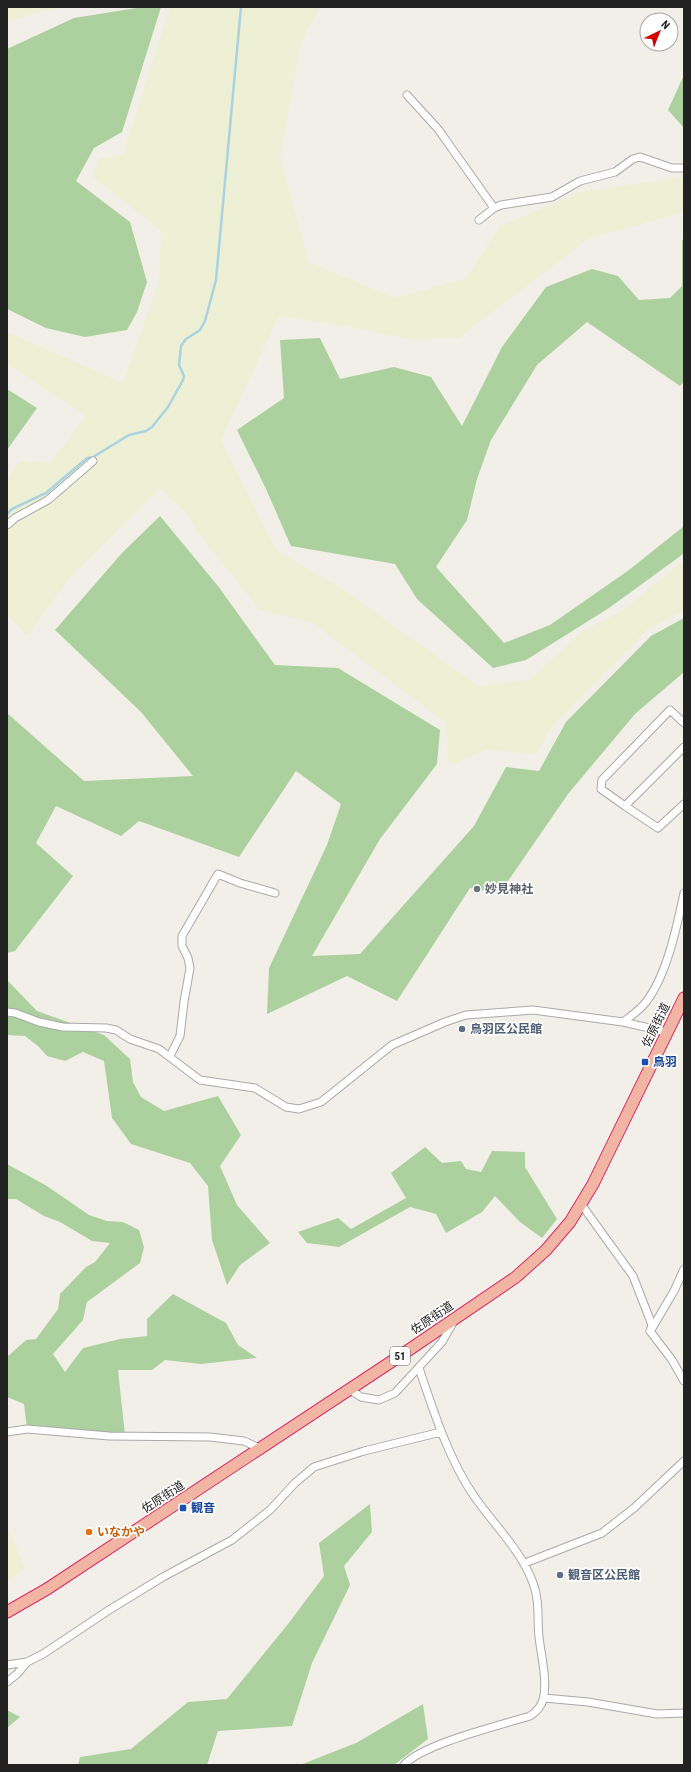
<svg xmlns="http://www.w3.org/2000/svg" width="691" height="1772" viewBox="0 0 691 1772" font-family="'Roboto Condensed','Noto Sans JP',sans-serif">
<style>
.farmland{fill:#eef0d5}
.forest{fill:#add19e}
.lines{fill:none;stroke-linecap:round;stroke-linejoin:round}
.stream{stroke:#aad3df;stroke-width:2.5}
.minor-casing{stroke:#a9a9a9;stroke-width:9}
.trunk-casing{stroke:#dc2a67;stroke-width:13}
.minor{stroke:#fff;stroke-width:7}
.trunk{stroke:#f2b4a3;stroke-width:11}
.worship-dot{fill:#6b7280;stroke:#fff;stroke-width:1.5}
.service-dot{fill:#5c6f8a;stroke:#fff;stroke-width:1.5}
.transit-dot{fill:#1a4fb4;stroke:#fff;stroke-width:1.5}
.food-dot{fill:#e8710a;stroke:#fff;stroke-width:1.5}
.labels{text-anchor:middle;stroke-width:3.5;stroke-linejoin:round;paint-order:stroke}
.shield{fill:#fff;stroke:#646464;stroke-width:1}
.shield-label{font-size:11px;font-weight:bold;fill:#222}
.worship-label{font-size:12px;font-weight:bold;fill:#5b616d;stroke:#fff;text-anchor:start}
.street-label{font-size:12px;fill:#222;stroke:#fff}
.service-label{font-size:12px;font-weight:bold;fill:#4e5e75;stroke:#fff;text-anchor:start}
.transit-label{font-size:12px;font-weight:bold;fill:#164399;stroke:#fff;text-anchor:start}
.food-label{font-size:12px;font-weight:bold;fill:#c56008;stroke:#fff;text-anchor:start}
</style>
<rect width="100%" height="100%" fill="#f2efe9"/>
<!-- farmland -->
<path class="farmland" d="M 7,7 L 59,7 L 7,21 Z
M 170,7 L 320,7 L 301,43 L 280,158 L 309,262 L 395,298 L 466,278 L 500,226 L 580,192 L 684,177 L 684,212 L 588,239 L 459,338 L 415,340 L 348,327 L 279,316 L 221,440 L 276,550 L 341,588 L 478,686 L 529,680 L 584,630 L 621,612 L 684,560 L 684,610 L 648,629 L 551,728 L 536,755 L 489,749 L 449,765 L 445,722 L 311,622 L 260,610 L 196,531 L 189,515 L 160,489 L 69,579 L 27,636 L 7,614 L 7,488 L 9,477 L 20,461 L 50,463 L 86,416 L 7,364 L 7,332 L 123,383 L 159,281 L 161,231 L 93,177 L 98,159 L 123,154 Z
M 7,1526 L 25,1569 L 7,1581 Z"/>
<!-- forest -->
<path class="forest" d="M 143,7 L 161,7 L 122,132 L 94,148 L 76,181 L 130,222 L 147,282 L 137,312 L 127,330 L 85,337 L 46,328 L 7,309 L 7,49 L 74,18 Z
M 684,75 L 684,128 L 668,110 Z
M 684,239 L 684,382 L 680,386 L 587,322 L 537,365 L 491,440 L 477,479 L 467,520 L 436,567 L 504,643 L 550,625 L 629,570 L 684,526 L 684,553 L 679,557 L 609,608 L 526,660 L 493,668 L 417,599 L 395,564 L 291,546 L 266,489 L 237,430 L 284,398 L 280,340 L 320,338 L 340,379 L 394,367 L 431,377 L 462,426 L 502,347 L 546,287 L 592,269 L 618,276 L 639,300 L 670,298 L 682,286 L 682,240 Z
M 7,389 L 37,408 L 7,450 Z
M 160,516 L 218,586 L 275,665 L 338,668 L 440,730 L 437,764 L 380,839 L 312,956 L 360,954 L 474,826 L 506,767 L 539,771 L 566,722 L 651,636 L 684,618 L 684,672 L 635,714 L 568,794 L 499,894 L 470,888 L 397,1001 L 347,976 L 267,1014 L 269,968 L 327,845 L 341,804 L 296,771 L 239,857 L 139,821 L 121,836 L 56,806 L 36,843 L 73,876 L 15,951 L 7,953 L 7,713 L 84,781 L 193,776 L 141,712 L 55,630 L 122,553 Z
M 7,980 L 37,1011 L 104,1035 L 130,1059 L 133,1082 L 141,1097 L 164,1111 L 218,1096 L 241,1135 L 220,1166 L 237,1205 L 270,1243 L 240,1265 L 227,1285 L 212,1240 L 208,1186 L 190,1163 L 131,1144 L 112,1118 L 104,1061 L 83,1052 L 65,1061 L 47,1056 L 38,1046 L 25,1036 L 7,1035 Z
M 425,1147 L 442,1163 L 461,1161 L 466,1169 L 481,1172 L 492,1151 L 525,1152 L 525,1167 L 557,1219 L 542,1238 L 520,1222 L 495,1196 L 482,1212 L 446,1233 L 436,1214 L 410,1207 L 339,1247 L 307,1243 L 298,1232 L 338,1218 L 351,1229 L 406,1198 L 391,1173 Z
M 7,1164 L 47,1186 L 89,1215 L 107,1221 L 123,1222 L 139,1230 L 144,1247 L 140,1263 L 87,1302 L 83,1320 L 53,1354 L 65,1372 L 83,1348 L 120,1339 L 147,1336 L 147,1319 L 173,1294 L 226,1323 L 238,1345 L 257,1358 L 201,1364 L 165,1360 L 152,1370 L 118,1370 L 125,1435 L 27,1429 L 24,1404 L 7,1397 L 7,1357 L 26,1340 L 36,1339 L 58,1309 L 60,1294 L 86,1267 L 95,1262 L 110,1243 L 92,1241 L 60,1222 L 44,1216 L 16,1199 L 7,1199 Z
M 370,1504 L 372,1532 L 344,1566 L 350,1585 L 312,1663 L 292,1726 L 218,1731 L 207,1765 L 78,1765 L 80,1757 L 131,1749 L 188,1702 L 227,1699 L 288,1624 L 324,1576 L 319,1543 Z
M 423,1704 L 428,1739 L 394,1765 L 300,1765 L 356,1743 Z
M 7,1710 L 20,1717 L 7,1728 Z"/>
<g class="lines">
<!-- stream -->
<path class="stream" d="M 7,514 L 12,509 L 46,493 L 87,458 L 93,457 L 129,435 L 146,431 L 152,427 L 168,407 L 183,380 L 184,376 L 179,365 L 181,346 L 186,339 L 200,330 L 205,321 L 216,280 L 241,7"/>
<defs>
<path id="minor" d="M 407,95 L 438,129 L 494,208
M 479,220 L 494,208 L 501,205 L 552,197 L 580,181 L 615,172 L 633,159 L 640,157 L 672,168 L 684,168
M 7,525 L 15,518 L 48,500 L 93,461
M 684,747 L 625,806 L 658,828 L 684,804
M 625,806 L 601,789 L 602,780 L 670,710 L 684,723
M 7,1012 L 15,1013 L 39,1022 L 63,1027 L 106,1028 L 116,1030 L 130,1039 L 159,1049 L 200,1080 L 255,1088 L 286,1107 L 299,1109 L 321,1102 L 392,1045 L 445,1022 L 466,1015 L 533,1010 L 623,1022 L 667,1032
M 623,1022 C 631,1016 640,1010 646,1002 C 667,975 677,926 684,893
M 170,1056 L 180,1036 L 184,1002 L 190,968 L 188,958 L 182,946 L 182,936 L 215,879 L 218,874 L 240,883 L 275,893
M 581,1204 L 633,1276 L 652,1325 L 650,1331
M 651,1330 L 674,1291 L 684,1269
M 650,1331 L 672,1360 L 684,1381
M 349,1389 L 361,1397 L 379,1400 L 395,1393 L 442,1342 L 454,1321
M 7,1432 L 27,1429 L 109,1436 L 210,1437 L 244,1441 L 259,1448
M 525,1563 L 602,1533 L 634,1508 L 684,1461
M 7,1665 L 27,1662 L 43,1654 L 109,1610 L 163,1577 L 232,1540 L 270,1510 L 295,1483 L 314,1467 L 364,1451 L 441,1432
M 7,1682 L 17,1674 L 27,1662
M 544,1698 L 588,1702 L 657,1714 L 684,1713
M 404,1765 C 422,1744 501,1725 530,1716 C 536,1712 541,1707 543,1700 C 548,1682 541,1655 539,1637 C 537,1618 540,1601 533,1583 C 521,1550 494,1525 474,1496 C 449,1460 433,1410 419,1368"/>
<path id="trunk" d="M 7,1612 L 47,1589 L 397,1358 L 516,1277 L 546,1250 L 570,1222 L 593,1184 L 684,998"/>
</defs>
<!-- minor casing -->
<use href="#minor" class="minor-casing"/>
<!-- trunk casing -->
<use href="#trunk" class="trunk-casing"/>
<!-- minor -->
<use href="#minor" class="minor"/>
<!-- trunk -->
<use href="#trunk" class="trunk"/>
</g>
<!-- markers -->
<circle class="worship-dot" cx="477" cy="889" r="4"/>
<g class="service-dot">
<circle cx="462" cy="1029" r="4"/>
<circle cx="560" cy="1575" r="4"/>
</g>
<g class="transit-dot">
<rect x="641" y="1058" width="8" height="8" rx="2"/>
<rect x="179" y="1504" width="8" height="8" rx="2"/>
</g>
<circle class="food-dot" cx="89" cy="1532" r="4"/>
<g class="labels">
<!-- shield labels -->
<rect class="shield" x="390" y="1347" width="20" height="18" rx="3"/>
<g class="shield-label">
<text x="400" y="1360">51</text>
</g>
<!-- worship labels -->
<g class="worship-label">
<text x="485" y="893">妙見神社</text>
</g>
<!-- street labels -->
<g class="street-label">
<text transform="translate(656 1025) rotate(-64)" y="4">佐原街道</text>
<text transform="translate(432 1318) rotate(-34)" y="4">佐原街道</text>
<text transform="translate(163 1497) rotate(-33)" y="4">佐原街道</text>
</g>
<!-- service labels -->
<g class="service-label">
<text x="470" y="1033">鳥羽区公民館</text>
<text x="568" y="1579">観音区公民館</text>
</g>
<!-- transit labels -->
<g class="transit-label">
<text x="653" y="1066">鳥羽</text>
<text x="191" y="1512">観音</text>
</g>
<!-- food labels -->
<g class="food-label">
<text x="97" y="1536">いなかや</text>
</g>
</g>
<!-- border -->
<rect width="691" height="1772" fill="none" stroke="#222222" stroke-width="16"/>
<!-- north arrow -->
<g transform="translate(659 32) rotate(43)"><circle r="19" fill="#ffffff" stroke="#a7a7a7"/>
<path d="M0-3L7 15L0 10L-7 15Z" fill="#d40000"/>
<text y="-6" font-size="11" font-weight="bold" text-anchor="middle" fill="#222222">N</text>
</g>
</svg>
